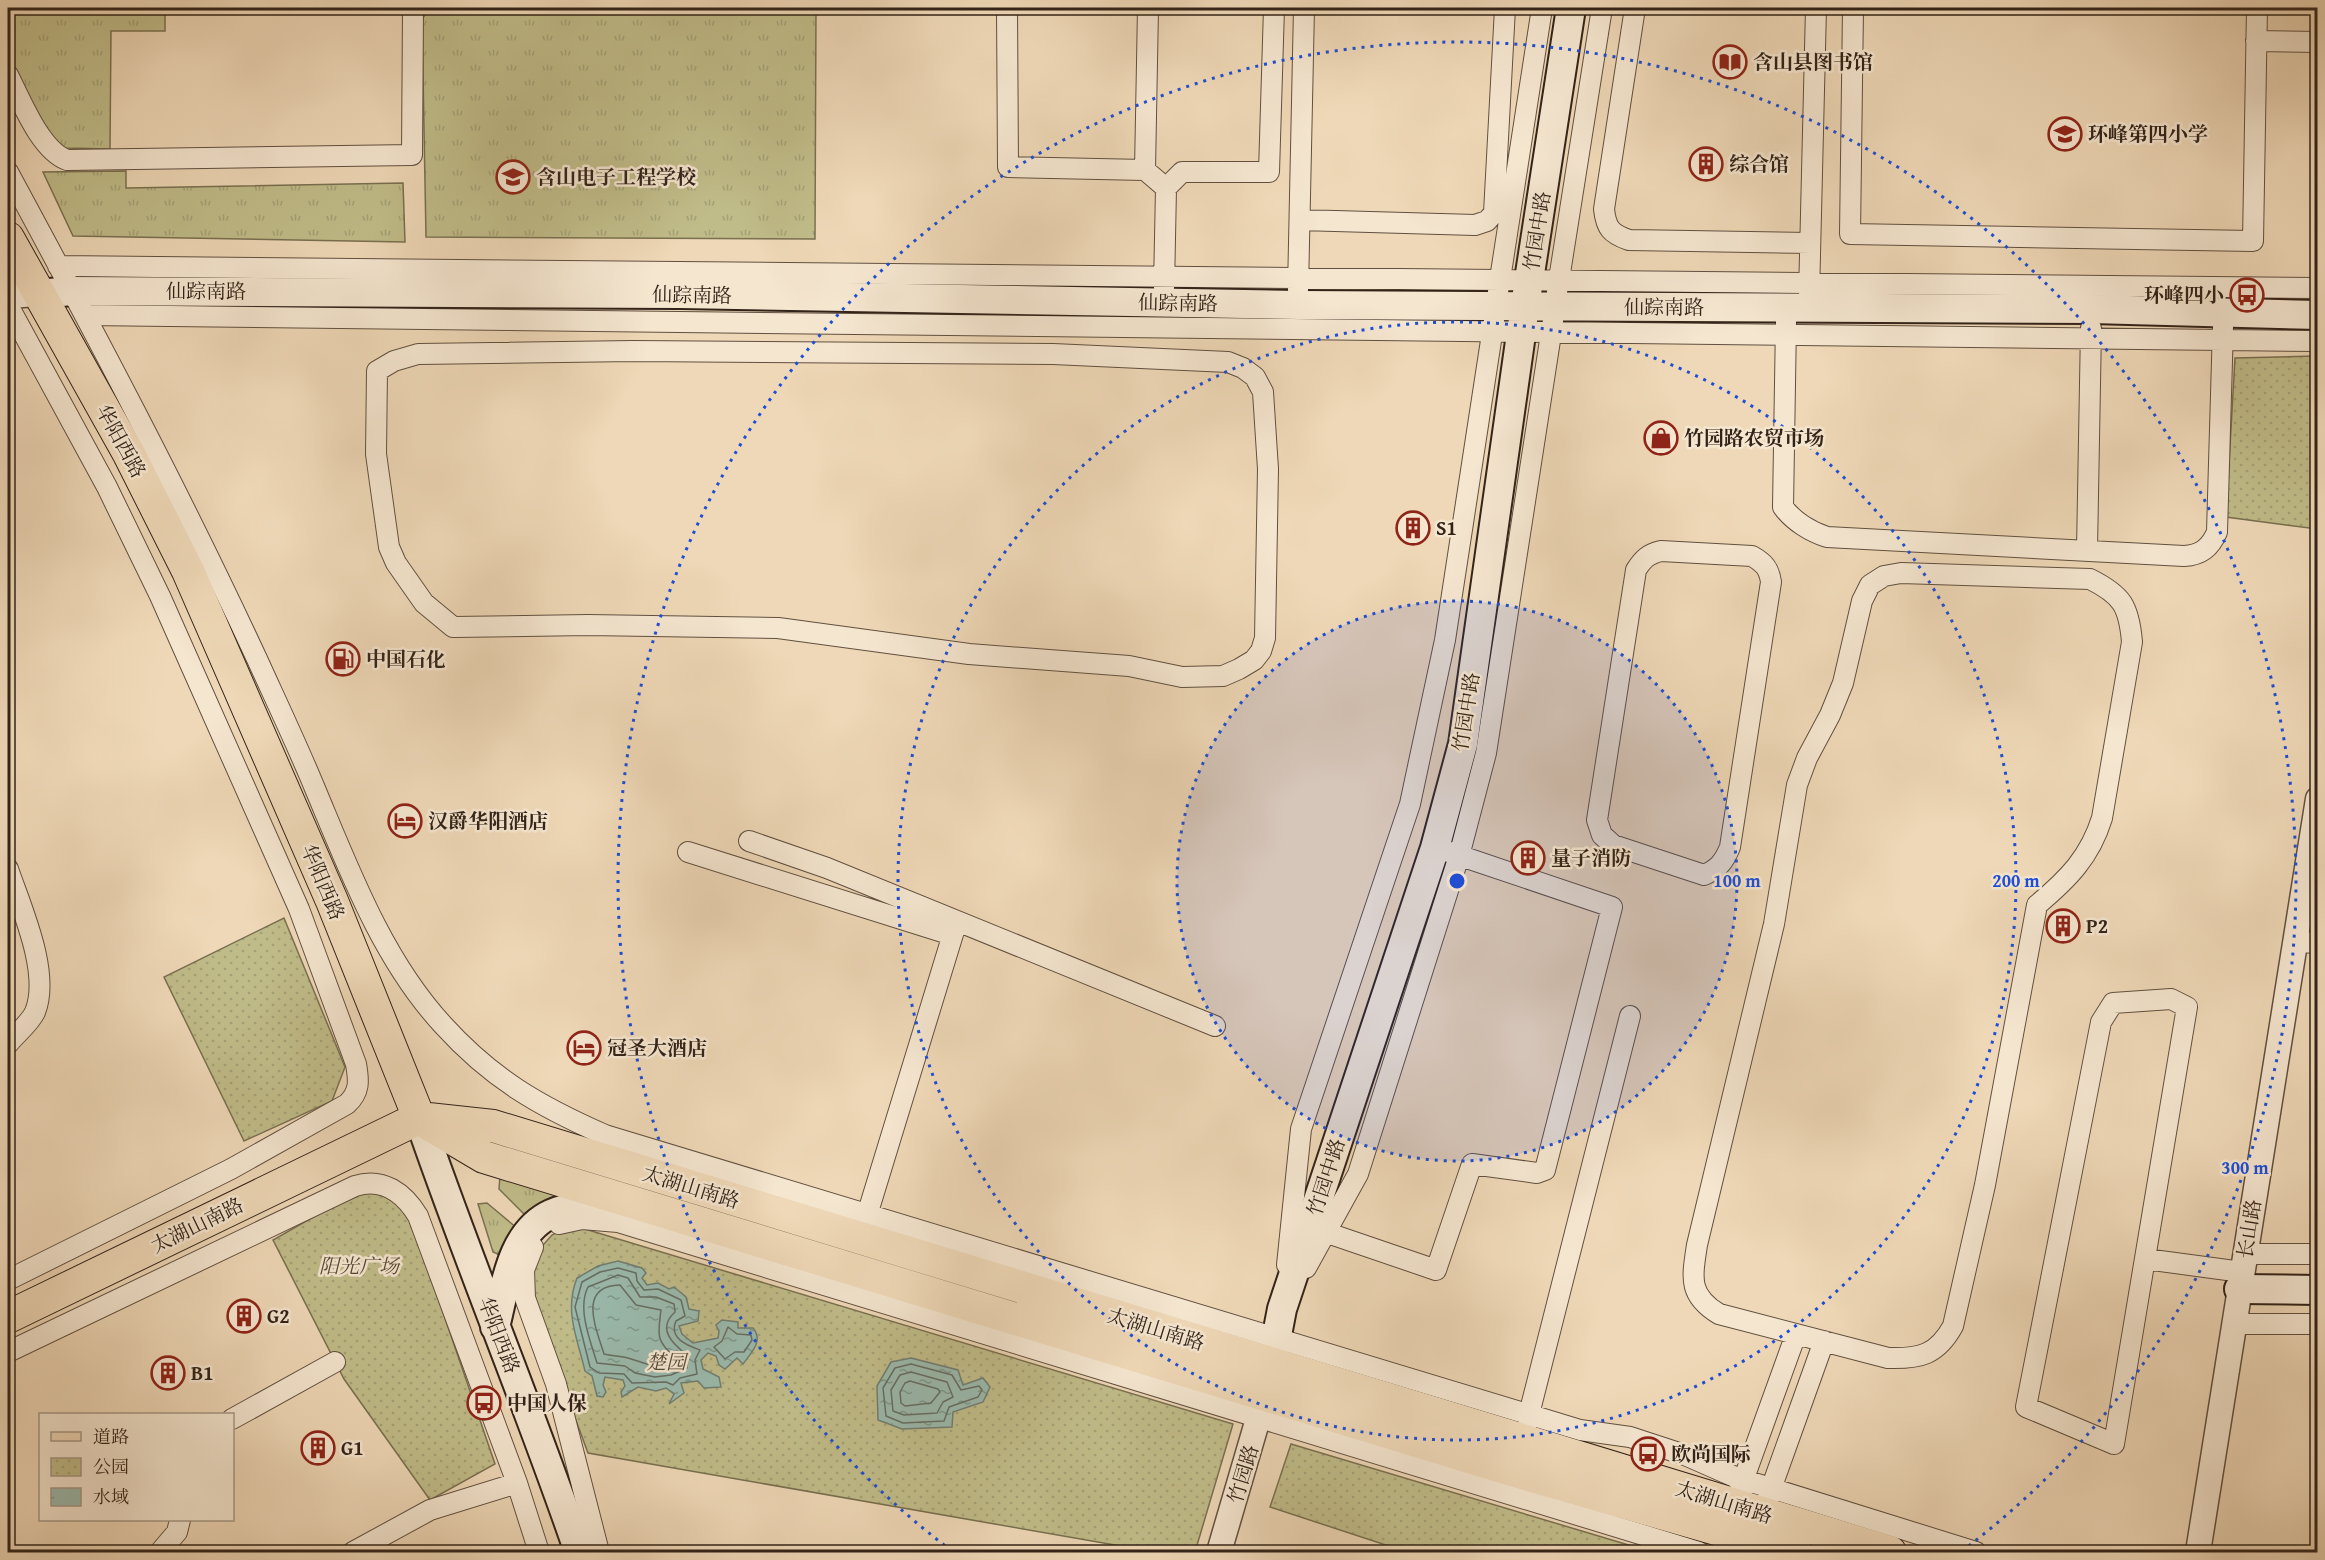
<svg xmlns="http://www.w3.org/2000/svg" width="2325" height="1560" viewBox="0 0 2325 1560" font-family="'Gentium Book Plus','Noto Serif SC',serif">
<style>
.grass{fill:url(#grass-tufts);stroke:#797051;stroke-width:1.5}
.park{fill:url(#park-dots);stroke:#797051;stroke-width:1.5}
.water{fill:url(#water-ripples);stroke:#707e72;stroke-width:1.5}
.lines{fill:none;stroke-linecap:round;stroke-linejoin:round}
.shore{stroke:#666e63;stroke-width:1.5}
.minor-casing{stroke:#615040;stroke-width:22}
.tertiary-casing{stroke:#615040;stroke-width:27}
.secondary-casing{stroke:#322319;stroke-width:32}
.primary-casing{stroke:#322319;stroke-width:34}
.minor{stroke:#f5e6d0;stroke-width:20}
.tertiary{stroke:#f5e6d0;stroke-width:24}
.secondary{stroke:#f5e6d0;stroke-width:28}
.primary{stroke:#efd8b7;stroke-width:32}
.ring{fill:none;stroke:#1d4ed8;stroke-width:3;stroke-dasharray:3 6}
.labels{text-anchor:middle;stroke-width:5;stroke-linejoin:round;paint-order:stroke}
.poi-label{font-size:20px;font-weight:bold;fill:#322319;stroke:#f5e6d0;text-anchor:start}
.street-label{font-size:20px;fill:#322319;stroke:#f5e6d0}
.park-label{font-size:20px;font-style:italic;fill:#564935;stroke:#f5e6d0}
.centre{fill:#1d4ed8;stroke:#f5e6d0;stroke-width:3}
.ring-label{font-size:18px;text-anchor:middle;font-weight:bold;fill:#1d4ed8;stroke:#f5e6d0;stroke-width:5;stroke-linejoin:round;paint-order:stroke}
</style>
<defs>
<pattern id="grass-tufts" width="24" height="20" patternUnits="userSpaceOnUse" patternTransform="scale(1.5)"><rect width="24" height="20" fill="#c0bc89"/><path d="M3 7l-1-3M5 7V3M7 7l1-3M15 17l-1-3M17 17v-4M19 17l1-3" fill="none" stroke="#a5a176"/></pattern>
<pattern id="park-dots" width="8" height="8" patternUnits="userSpaceOnUse" patternTransform="scale(1.5)"><rect width="8" height="8" fill="#c0bc89"/><path d="M2 2h.1M6 6h.1" fill="none" stroke="#a5a176" stroke-width="1.8" stroke-linecap="round"/></pattern>
<pattern id="water-ripples" width="26" height="14" patternUnits="userSpaceOnUse" patternTransform="scale(1.5)"><rect width="26" height="14" fill="#9abaad"/><path d="M2 4q2-2 4 0t4 0M15 11q2-2 4 0t4 0" fill="none" stroke="#7e978c"/></pattern>
</defs>
<rect width="100%" height="100%" fill="#efd8b7"/>
<filter id="stains"><feTurbulence type="fractalNoise" baseFrequency=".00333" numOctaves="4"/><feColorMatrix values="0 0 0 0 .2 0 0 0 0 .09 0 0 0 0 .02 0 0 0 .5 -.17"/></filter>
<radialGradient id="worn" r=".72"><stop offset=".6" stop-color="#630" stop-opacity="0"/><stop offset="1" stop-color="#630" stop-opacity=".3"/></radialGradient>
<!-- grass -->
<path class="grass" d="M 8,8 L 165,8 L 165,31 L 111,31 L 110,149 L 65,148 L 56,143 L 46,131 L 8,58 Z
M 430,8 L 816,8 L 815,239 L 426,237 L 422,19 Z
M 126,171 L 126,188 L 403,183 L 405,242 L 73,236 L 43,172 Z
M 500,1176 L 558,1195 L 559,1197 L 528,1218 L 499,1189 Z
M 487,1203 L 518,1229 L 502,1256 L 493,1252 L 478,1204 Z"/>
<!-- park -->
<path class="park" d="M 2317,356 L 2317,529 L 2226,517 L 2235,358 Z
M 284,918 L 345,1067 L 332,1101 L 244,1141 L 164,977 Z
M 364,1188 L 395,1196 L 411,1219 L 495,1464 L 430,1500 L 344,1379 L 273,1240 Z
M 566,1228 L 585,1229 L 1233,1424 L 1195,1552 L 1155,1552 L 588,1453 L 530,1296 L 535,1254 L 552,1235 Z
M 1291,1444 L 1652,1552 L 1407,1552 L 1270,1507 Z"/>
<!-- water -->
<path class="water" d="M 618,1261 L 642,1268 L 646,1273 L 642,1278 L 647,1285 L 658,1283 L 669,1289 L 674,1287 L 686,1297 L 689,1309 L 699,1311 L 698,1321 L 679,1326 L 682,1334 L 693,1343 L 718,1338 L 719,1331 L 716,1325 L 722,1320 L 738,1322 L 738,1328 L 753,1328 C 764,1341 751,1353 743,1364 L 737,1358 L 725,1369 L 719,1365 L 716,1356 L 708,1353 L 701,1360 L 703,1369 L 719,1377 L 721,1387 L 704,1388 L 698,1381 L 681,1383 L 684,1393 L 669,1404 L 674,1394 L 666,1388 L 656,1391 L 638,1387 L 622,1397 L 621,1392 L 625,1386 L 623,1380 L 605,1377 L 603,1385 L 606,1392 L 603,1397 L 597,1396 L 592,1376 L 585,1371 C 577,1337 564,1311 577,1278 L 598,1266 Z
M 911,1358 L 958,1370 L 963,1385 L 983,1378 L 990,1387 L 983,1402 L 953,1412 L 952,1427 L 902,1429 L 878,1420 L 877,1386 L 891,1362 Z"/>
<g class="lines">
<!-- shore -->
<path class="shore" d="M 618,1268 L 636,1273 L 637,1281 L 644,1290 L 658,1289 L 681,1300 L 685,1316 L 676,1321 C 668,1339 689,1346 700,1350 L 695,1360 L 697,1374 L 680,1378 L 673,1385 L 666,1382 L 632,1383 L 624,1374 L 599,1373 L 590,1367 L 575,1307 L 582,1282 L 600,1272 Z
M 618,1275 L 628,1278 L 640,1297 L 656,1297 L 674,1304 L 675,1312 C 656,1329 673,1344 688,1356 L 687,1368 L 671,1375 L 655,1377 L 635,1373 L 625,1366 L 597,1363 C 590,1340 577,1308 588,1287 Z
M 620,1285 L 636,1305 L 661,1310 C 658,1334 655,1341 676,1358 L 675,1362 C 656,1371 646,1363 628,1358 C 621,1356 612,1356 604,1354 C 596,1328 577,1286 620,1285 Z
M 728,1327 L 737,1334 L 751,1335 L 752,1340 L 744,1352 L 735,1352 L 725,1359 L 714,1347 L 722,1341 Z
M 911,1364 L 952,1375 L 961,1390 L 979,1386 L 982,1390 L 978,1397 L 949,1407 L 944,1421 L 903,1423 L 886,1416 L 883,1388 L 895,1368 Z
M 911,1372 L 947,1382 L 953,1397 L 943,1402 L 937,1413 L 904,1415 L 893,1411 L 891,1390 L 900,1375 Z
M 910,1381 L 938,1389 L 940,1392 L 931,1403 L 905,1406 L 901,1403 L 900,1392 L 905,1383 Z"/>
<defs>
<path id="minor" d="M 1007,8 L 1008,167 L 1145,170
M 1148,8 L 1145,170 L 1166,188 L 1164,288
M 1635,8 L 1604,209 C 1606,228 1611,234 1629,240 L 1810,243
M 1853,8 L 1850,234 L 2253,241 L 2257,8
M 2256,41 L 2318,42
M 8,75 C 21,100 40,150 67,160 L 412,155 L 413,8
M 8,172 C 95,333 180,493 257,659 C 277,703 298,747 316,791 C 350,872 383,960 443,1025 C 492,1079 539,1106 605,1135 L 1580,1430 L 1630,1437 L 1685,1455 L 1735,1477 L 1976,1552
M 1166,188 L 1182,172 L 1269,172 L 1274,8
M 1300,220 L 1475,225 L 1487,221 L 1494,213 L 1505,8
M 58,266 L 2318,288
M 1298,290 L 1304,8
M 1498,292 L 1542,8
M 1557,292 L 1602,8
M 1809,296 L 1816,8
M 8,305 L 107,487 L 160,596 L 299,909 L 356,1064 C 359,1081 360,1092 347,1104 L 231,1169 L 8,1280
M 85,315 L 2318,341
M 1786,322 L 1783,507 C 1793,521 1811,532 1827,537 L 2184,556 C 2201,555 2210,548 2217,532 L 2223,326
M 633,351 L 1053,354 L 1228,362 L 1243,368 L 1255,377 L 1263,392 L 1268,469 L 1265,638 L 1261,651 L 1254,660 L 1239,669 L 1223,676 L 1182,677 L 1129,666 L 969,654 L 778,628 L 588,625 L 453,627 L 424,603 L 396,563 L 389,547 L 376,454 L 377,371 L 394,361 L 418,354 Z
M 2087,550 L 2091,328
M 1661,551 L 1752,556 C 1764,563 1769,568 1771,582 L 1730,847 C 1724,862 1718,869 1704,875 L 1613,845 L 1602,835 L 1597,820 L 1636,570 C 1643,559 1648,554 1661,551 Z
M 1901,573 L 2090,579 C 2122,595 2129,606 2132,642 L 2102,818 C 2090,857 2068,879 2037,905 L 1985,1185 L 1953,1326 C 1937,1355 1920,1359 1888,1358 L 1719,1314 C 1688,1295 1692,1278 1697,1245 L 1774,924 L 1797,785 L 1807,758 L 1830,715 L 1843,683 L 1862,601 L 1870,585 L 1884,576 Z
M 749,841 L 827,868 L 1215,1026
M 688,852 L 952,935
M 8,869 C 21,907 51,973 35,1012 C 30,1023 16,1034 8,1044
M 2296,942 L 2318,943
M 2171,999 L 2187,1007 L 2114,1444 L 2026,1407 L 2101,1022 L 2113,1003 Z
M 559,1224 L 582,1219 L 618,1222 L 1699,1552
M 864,1225 L 957,921
M 1313,1228 L 1436,1270 L 1472,1164 L 1537,1173 L 1545,1170 L 1612,907 L 1446,851
M 533,1247 L 524,1270 L 525,1298 L 556,1384 L 599,1552
M 2245,1254 L 2318,1254
M 2145,1259 L 2242,1272
M 1287,1265 L 1301,1129 L 1410,804 L 1445,640 L 1494,321
M 1306,1268 L 1358,1174 L 1459,856 L 1486,753 L 1553,321
M 2234,1324 L 2318,1324
M 8,1352 L 355,1186 C 383,1177 404,1193 418,1216 L 517,1483 L 539,1552
M 232,1419 L 335,1362
M 1526,1426 L 1630,1016
M 1739,1492 L 1796,1334
M 1767,1500 L 1824,1341
M 160,1552 L 177,1532 L 180,1520
M 353,1552 L 430,1510 L 517,1483"/>
<path id="tertiary" d="M 8,296 L 38,294
M 1219,1552 L 1265,1395
M 2198,1552 L 2318,799"/>
<path id="secondary" d="M 38,294 L 72,291 L 680,294 L 1298,305 L 2091,309 L 2318,315
M 419,1118 C 469,1264 529,1406 579,1552
M 2239,1289 L 2318,1290
M 495,1327 C 505,1289 510,1233 551,1214 C 571,1205 597,1202 618,1196
M 1267,1387 L 1282,1309 L 1435,848 L 1463,744 L 1525,306 L 1571,8"/>
<path id="primary" d="M 8,238 L 129,454 L 188,571 L 332,901 L 419,1118
M 430,1125 L 484,1157 L 497,1161 L 1515,1471 L 1796,1552
M 8,1317 L 419,1118 L 493,1126 L 1890,1552"/>
</defs>
<!-- minor casing -->
<use href="#minor" class="minor-casing"/>
<!-- tertiary casing -->
<use href="#tertiary" class="tertiary-casing"/>
<!-- secondary casing -->
<use href="#secondary" class="secondary-casing"/>
<!-- primary casing -->
<use href="#primary" class="primary-casing"/>
<!-- minor -->
<use href="#minor" class="minor"/>
<!-- tertiary -->
<use href="#tertiary" class="tertiary"/>
<!-- secondary -->
<use href="#secondary" class="secondary"/>
<!-- primary -->
<use href="#primary" class="primary"/>
</g>
<!-- distance rings -->
<circle cx="1457" cy="881" r="280" fill="#1d4ed8" fill-opacity=".12"/>
<g class="ring">
<circle cx="1457" cy="881" r="280"/>
<circle cx="1457" cy="881" r="559"/>
<path d="M952 1551A839 839 0 1 1 1962 1551"/>
</g>
<!-- icons -->
<defs>
<symbol id="library-ring" viewBox="-11 -11 22 22"><circle r="9.5" fill="#f5e6d0" stroke="#8f2418" stroke-width="1.5"/><path d="M-6-4Q-3-5.5-.7-3.5V5Q-3 3-6 4ZM6-4Q3-5.5 .7-3.5V5Q3 3 6 4Z" fill="#8f2418"/></symbol>
<symbol id="school-ring" viewBox="-11 -11 22 22"><circle r="9.5" fill="#f5e6d0" stroke="#8f2418" stroke-width="1.5"/><path d="M0-5L7-2L0 1L-7-2ZM-4 1L0 2.5L4 1V4Q0 6-4 4Z" fill="#8f2418"/></symbol>
<symbol id="building-ring" viewBox="-11 -11 22 22"><circle r="9.5" fill="#f5e6d0" stroke="#8f2418" stroke-width="1.5"/><path d="M-4-6H4V6H1V3H-1V6H-4ZM-2.5-4.3h1.7v1.8h-1.7ZM.8-4.3h1.7v1.8H.8ZM-2.5-1h1.7V.8h-1.7ZM.8-1h1.7V.8H.8Z" fill="#8f2418"/></symbol>
<symbol id="bus-ring" viewBox="-11 -11 22 22"><circle r="9.5" fill="#f5e6d0" stroke="#8f2418" stroke-width="1.5"/><path d="M-5-6H5V4H4V6H2V4H-2V6H-4V4H-5ZM-3.5-4V0h7V-4ZM-3.5 1.2v1.5H-2V1.2ZM2 1.2v1.5H3.5V1.2Z" fill="#8f2418"/></symbol>
<symbol id="shop-ring" viewBox="-11 -11 22 22"><circle r="9.5" fill="#f5e6d0" stroke="#8f2418" stroke-width="1.5"/><path d="M-5-2.5h2.3a2.7 3.5 0 0 1 5.4 0H5L5.5 6h-11ZM-1.5-2.5h3a1.5 2.3 0 0 0-3 0Z" fill="#8f2418"/></symbol>
<symbol id="fuel-ring" viewBox="-11 -11 22 22"><circle r="9.5" fill="#f5e6d0" stroke="#8f2418" stroke-width="1.5"/><path d="M-5.5-6h7V0h2V4h1.3V-2.5L3-4.5l.8-.8L6-3V5H2.5V1h-1V6h-7ZM-4.2-4.7v3.2H.2V-4.7Z" fill="#8f2418"/></symbol>
<symbol id="hotel-ring" viewBox="-11 -11 22 22"><circle r="9.5" fill="#f5e6d0" stroke="#8f2418" stroke-width="1.5"/><path d="M-6-4.5h1.5V1H6V5H4.5V3h-9V5H-6ZM-4 0a1.8 1.8 0 1 1 3.6 0ZM.5 0V-2.5h3Q6-2.5 6 0Z" fill="#8f2418"/></symbol>
</defs>
<g fill-rule="evenodd">
<use href="#library-ring" x="1711" y="43" width="38" height="38"/>
<use href="#school-ring" x="2046" y="115" width="38" height="38"/>
<use href="#building-ring" x="1687" y="145" width="38" height="38"/>
<use href="#school-ring" x="494" y="158" width="38" height="38"/>
<use href="#bus-ring" x="2228" y="276" width="38" height="38"/>
<use href="#shop-ring" x="1642" y="419" width="38" height="38"/>
<use href="#building-ring" x="1394" y="509" width="38" height="38"/>
<use href="#fuel-ring" x="324" y="640" width="38" height="38"/>
<use href="#hotel-ring" x="386" y="802" width="38" height="38"/>
<use href="#building-ring" x="1509" y="839" width="38" height="38"/>
<use href="#building-ring" x="2044" y="907" width="38" height="38"/>
<use href="#hotel-ring" x="565" y="1029" width="38" height="38"/>
<use href="#building-ring" x="225" y="1297" width="38" height="38"/>
<use href="#building-ring" x="149" y="1354" width="38" height="38"/>
<use href="#bus-ring" x="465" y="1384" width="38" height="38"/>
<use href="#building-ring" x="299" y="1429" width="38" height="38"/>
<use href="#bus-ring" x="1629" y="1435" width="38" height="38"/>
</g>
<g class="labels">
<!-- poi labels -->
<g class="poi-label">
<text x="1753" y="69">含山县图书馆</text>
<text x="2088" y="141">环峰第四小学</text>
<text x="1729" y="171">综合馆</text>
<text x="536" y="184">含山电子工程学校</text>
<text x="2224" y="302" text-anchor="end">环峰四小</text>
<text x="1684" y="445">竹园路农贸市场</text>
<text x="1436" y="535">S1</text>
<text x="366" y="666">中国石化</text>
<text x="428" y="828">汉爵华阳酒店</text>
<text x="1551" y="865">量子消防</text>
<text x="2086" y="933">P2</text>
<text x="607" y="1055">冠圣大酒店</text>
<text x="267" y="1323">G2</text>
<text x="191" y="1380">B1</text>
<text x="507" y="1410">中国人保</text>
<text x="341" y="1455">G1</text>
<text x="1671" y="1461">欧尚国际</text>
</g>
<!-- street labels -->
<g class="street-label">
<text transform="translate(1537 231) rotate(-81)" y="7">竹园中路</text>
<text x="206" y="298">仙踪南路</text>
<text transform="translate(692 295) rotate(1)" y="7">仙踪南路</text>
<text transform="translate(1178 303) rotate(1)" y="7">仙踪南路</text>
<text x="1664" y="314">仙踪南路</text>
<text transform="translate(121 441) rotate(61)" y="7">华阳西路</text>
<text transform="translate(1466 712) rotate(-81)" y="7">竹园中路</text>
<text transform="translate(323 882) rotate(67)" y="7">华阳西路</text>
<text transform="translate(1326 1177) rotate(-72)" y="7">竹园中路</text>
<text transform="translate(691 1187) rotate(17)" y="7">太湖山南路</text>
<text transform="translate(197 1225) rotate(-26)" y="7">太湖山南路</text>
<text transform="translate(2249 1229) rotate(-81)" y="7">长山路</text>
<text transform="translate(1156 1329) rotate(17)" y="7">太湖山南路</text>
<text transform="translate(499 1335) rotate(69)" y="7">华阳西路</text>
<text transform="translate(1243 1474) rotate(-73)" y="7">竹园路</text>
<text transform="translate(1724 1502) rotate(17)" y="7">太湖山南路</text>
</g>
<!-- park labels -->
<g class="park-label">
<text x="359" y="1273">阳光广场</text>
<text x="666" y="1369">楚园</text>
</g>
</g>
<circle cx="1457" cy="881" r="9" class="centre"/>
<g class="ring-label">
<text x="1737" y="887">100 m</text>
<text x="2016" y="887">200 m</text>
<text x="2245" y="1174">300 m</text>
</g>
<!-- margin -->
<rect width="2325" height="1560" fill="none" stroke="#efd8b7" stroke-width="30"/>
<rect x="9" y="9" width="2307" height="1542" fill="none" stroke="#322319" stroke-width="3"/>
<rect x="15" y="15" width="2295" height="1530" fill="none" stroke="#322319" stroke-width="1.5"/>
<!-- legend -->
<rect x="39" y="1413" width="195" height="108" fill="#f5e6d0" stroke="#a79887" stroke-width="1.5"/>
<rect x="51" y="1432" width="30" height="9" fill="#efd8b7" stroke="#a79887" stroke-width="1.5"/>
<text x="93" y="1443" font-size="18" fill="#322319">道路</text>
<rect x="51" y="1458" width="30" height="18" fill="url(#park-dots)" stroke="#a79887" stroke-width="1.5"/>
<text x="93" y="1473" font-size="18" fill="#322319">公园</text>
<rect x="51" y="1488" width="30" height="18" fill="url(#water-ripples)" stroke="#a79887" stroke-width="1.5"/>
<text x="93" y="1503" font-size="18" fill="#322319">水域</text>
<rect width="100%" height="100%" filter="url(#stains)"/>
<rect width="100%" height="100%" fill="url(#worn)"/>
</svg>
